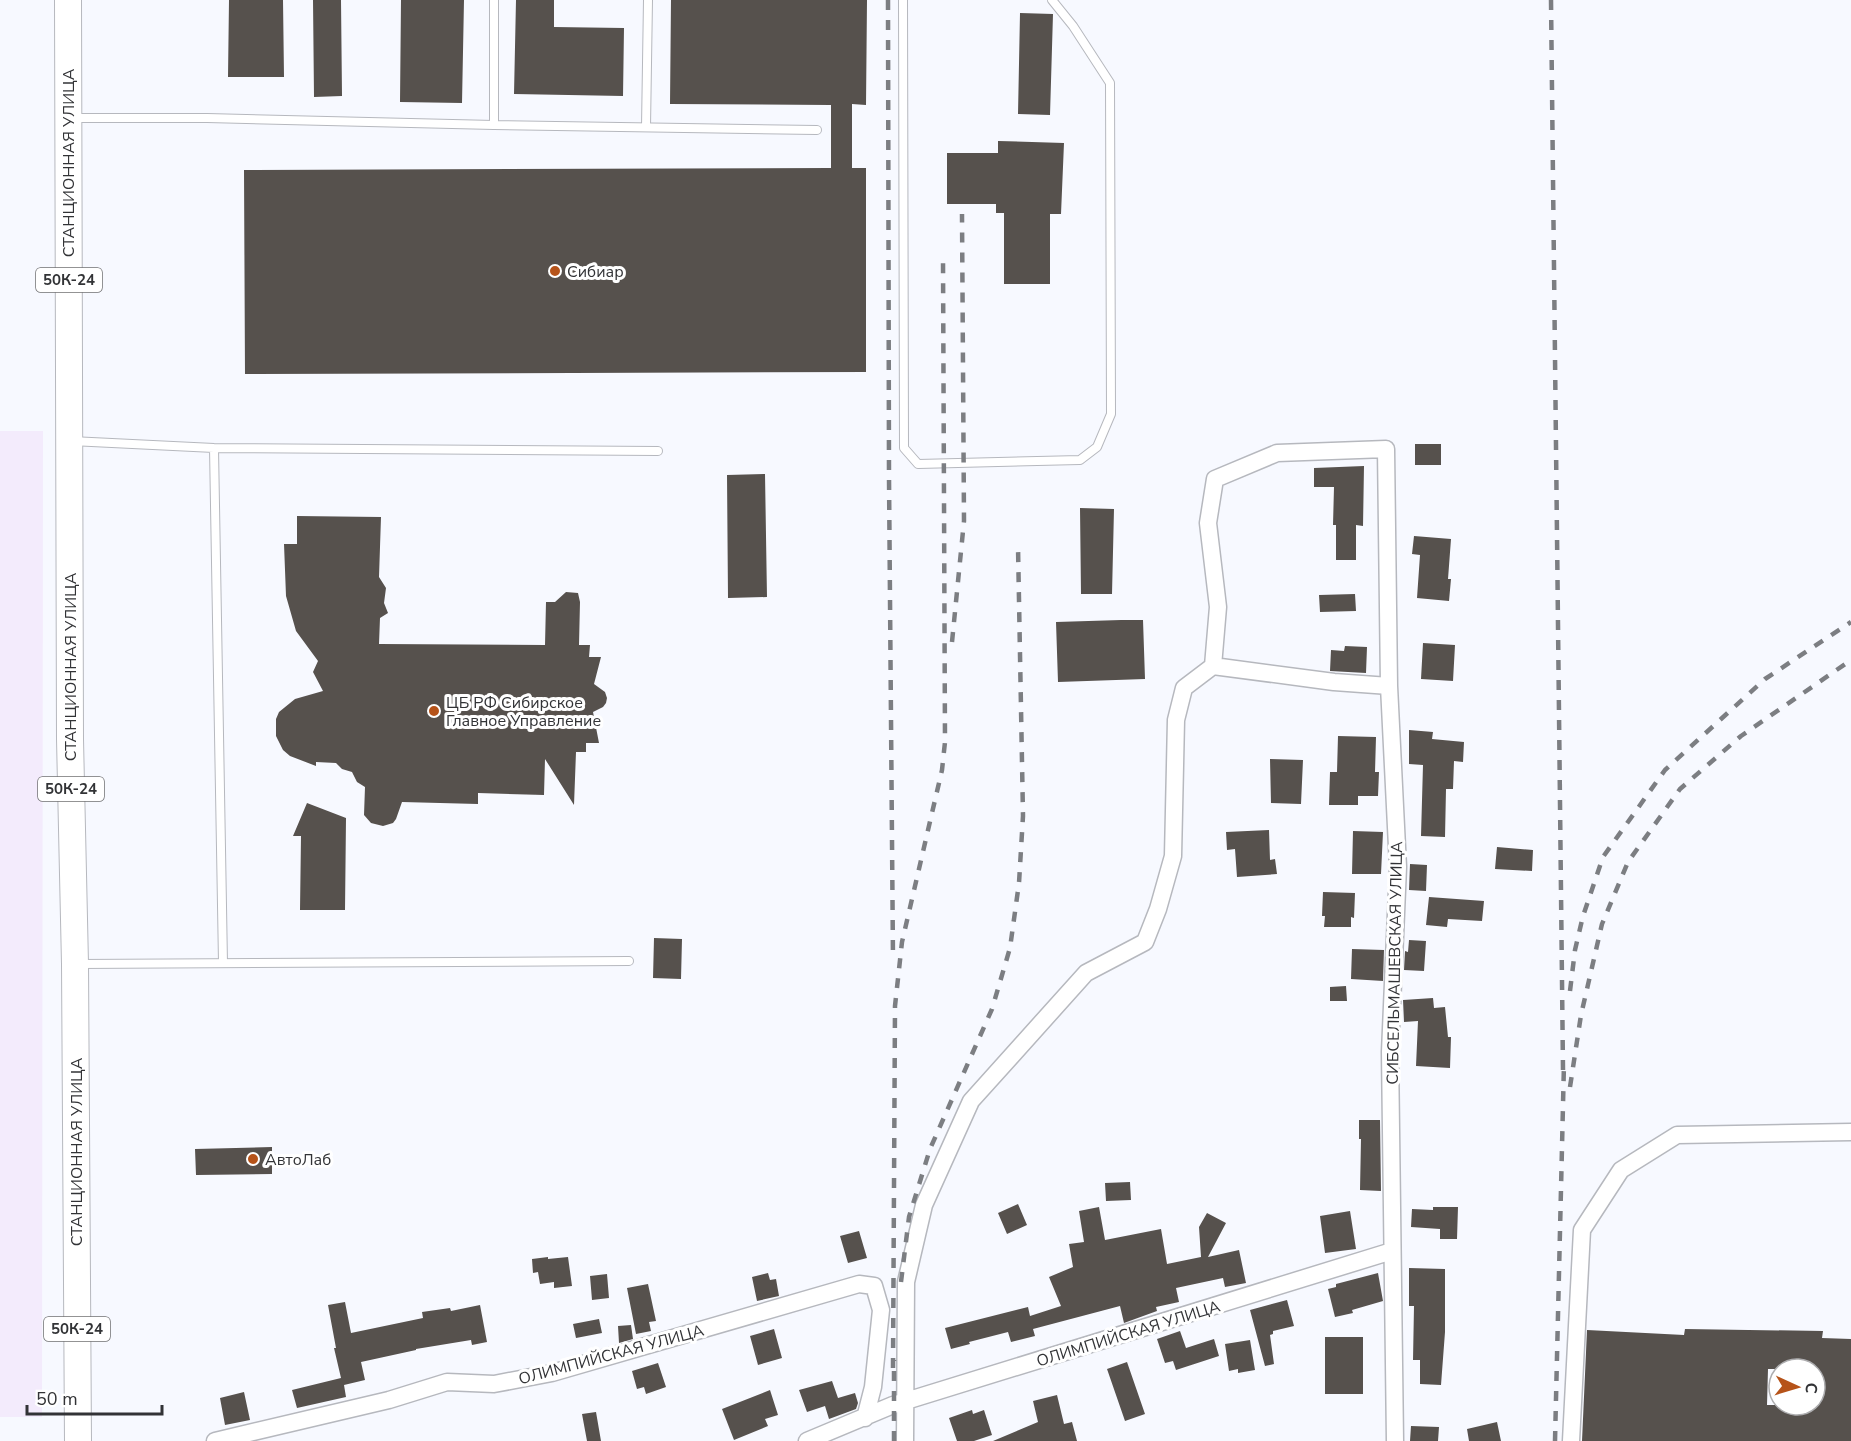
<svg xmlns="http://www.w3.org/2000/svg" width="1851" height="1441" viewBox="0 0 1851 1441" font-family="'Nunito Sans',sans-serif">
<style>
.commercial{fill:#f3ebfc}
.building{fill:#56514d;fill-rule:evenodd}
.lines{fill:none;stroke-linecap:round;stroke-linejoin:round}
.service-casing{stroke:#b6b8be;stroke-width:10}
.minor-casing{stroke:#b6b8be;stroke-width:19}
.primary-casing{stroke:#b6b8be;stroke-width:28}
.service{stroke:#fff;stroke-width:8}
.minor{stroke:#fff;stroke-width:16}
.primary{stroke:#fff;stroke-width:26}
.rail{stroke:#7c7e82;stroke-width:4.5;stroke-dasharray:10 10;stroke-linecap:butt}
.poi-dot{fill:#b65319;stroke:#fff;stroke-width:2}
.labels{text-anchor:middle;stroke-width:6;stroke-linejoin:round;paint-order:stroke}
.shield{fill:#fff;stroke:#707072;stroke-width:1.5}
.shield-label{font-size:15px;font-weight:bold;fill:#323336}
.street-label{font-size:16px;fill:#323336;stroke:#fff}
.poi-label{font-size:16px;fill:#323336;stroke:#fff;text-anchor:start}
</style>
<rect width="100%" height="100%" fill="#f7f9ff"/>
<!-- commercial -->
<path class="commercial" d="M 0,431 L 43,431 L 42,1417 L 0,1417 Z"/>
<!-- building -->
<path class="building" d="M 229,0 L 283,0 L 284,77 L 228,77 Z
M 313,0 L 341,0 L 342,96 L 314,97 Z
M 401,0 L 464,0 L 462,103 L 400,102 Z
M 516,0 L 554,0 L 554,27 L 624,28 L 623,96 L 514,94 Z
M 671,0 L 867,0 L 866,105 L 852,104 L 852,168 L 866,168 L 866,372 L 245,374 L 244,170 L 831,168 L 831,105 L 670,104 Z
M 1020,13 L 1053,14 L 1050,115 L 1018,114 Z
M 998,141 L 1064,143 L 1061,214 L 1050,214 L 1050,284 L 1004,284 L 1004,213 L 996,213 L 996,204 L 947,204 L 947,153 L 998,153 Z
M 1415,444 L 1441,444 L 1441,465 L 1415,465 Z
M 1364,466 L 1363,526 L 1356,525 L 1356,560 L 1336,560 L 1336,525 L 1333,525 L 1334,487 L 1314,487 L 1314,468 Z
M 765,474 L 767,597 L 728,598 L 727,475 Z
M 1080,508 L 1114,509 L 1112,594 L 1081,594 Z
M 297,516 L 381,517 L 379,577 L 386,588 L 384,603 L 388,613 L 380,618 L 379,644 L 545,645 L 546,602 L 555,602 L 566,592 L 578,593 L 580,602 L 579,645 L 590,645 L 589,657 L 601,657 L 594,684 L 605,692 L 607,698 L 606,703 L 603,707 L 593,712 L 599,743 L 586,743 L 586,752 L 576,752 L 574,805 L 545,759 L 544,795 L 478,793 L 478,804 L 402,802 L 396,819 L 393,823 L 383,826 L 371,823 L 364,815 L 365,787 L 357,782 L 352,772 L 342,769 L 336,763 L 316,762 L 316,766 L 290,756 L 283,750 L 276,736 L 276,719 L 279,712 L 295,699 L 323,691 L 313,672 L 318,661 L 296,631 L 286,596 L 284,544 L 297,544 Z
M 1414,536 L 1451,539 L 1448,579 L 1451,579 L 1449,601 L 1417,598 L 1420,555 L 1412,554 Z
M 1355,594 L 1356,611 L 1320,612 L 1319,595 Z
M 1121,620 L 1143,620 L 1145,679 L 1058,682 L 1056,622 Z
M 1423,643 L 1455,645 L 1453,681 L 1421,679 Z
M 1345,646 L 1367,647 L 1366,673 L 1330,671 L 1331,650 L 1344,651 Z
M 1409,730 L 1433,732 L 1432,739 L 1464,742 L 1463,762 L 1454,761 L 1453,789 L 1446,789 L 1445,837 L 1421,836 L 1423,765 L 1409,764 Z
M 1338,736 L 1376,737 L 1375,772 L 1379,772 L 1378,796 L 1358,796 L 1358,805 L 1329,805 L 1330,772 L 1337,772 Z
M 1270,759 L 1303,760 L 1301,804 L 1271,803 Z
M 307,803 L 346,818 L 345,910 L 300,910 L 301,836 L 293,836 Z
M 1269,830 L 1270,860 L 1275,859 L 1277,874 L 1237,877 L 1235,849 L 1227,850 L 1226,832 Z
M 1353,831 L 1383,832 L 1381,874 L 1352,874 Z
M 1497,847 L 1533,850 L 1532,871 L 1495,869 Z
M 1410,864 L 1427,865 L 1426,891 L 1409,890 Z
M 1323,892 L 1355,893 L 1354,918 L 1351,917 L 1351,927 L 1324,927 L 1325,916 L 1322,916 Z
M 1429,897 L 1484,901 L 1482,921 L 1448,919 L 1447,927 L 1426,925 Z
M 654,938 L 682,939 L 681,979 L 653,978 Z
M 1409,940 L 1426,941 L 1424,971 L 1404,970 L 1405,951 L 1408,952 Z
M 1352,949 L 1384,950 L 1383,981 L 1351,979 Z
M 1346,986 L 1347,1001 L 1330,1001 L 1330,987 Z
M 1433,998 L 1434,1008 L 1445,1007 L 1448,1037 L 1451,1037 L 1450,1068 L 1416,1066 L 1418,1021 L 1404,1022 L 1403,1000 Z
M 1359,1120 L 1380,1120 L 1381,1191 L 1360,1190 L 1361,1139 L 1359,1139 Z
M 272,1147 L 272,1174 L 196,1175 L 195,1149 Z
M 1130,1182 L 1131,1200 L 1106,1201 L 1105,1183 Z
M 1018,1204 L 1027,1225 L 1007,1234 L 998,1213 Z
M 1099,1207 L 1105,1240 L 1161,1229 L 1167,1264 L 1201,1257 L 1199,1227 L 1207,1213 L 1226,1223 L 1208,1257 L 1239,1250 L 1246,1283 L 1225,1287 L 1223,1278 L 1176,1288 L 1179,1302 L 1156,1307 L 1157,1311 L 1124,1323 L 1120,1306 L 1033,1329 L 1035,1336 L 1011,1342 L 1008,1332 L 969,1342 L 970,1344 L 951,1349 L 945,1328 L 1028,1307 L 1030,1316 L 1061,1306 L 1049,1277 L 1073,1267 L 1069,1244 L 1084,1242 L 1079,1211 Z
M 1433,1207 L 1458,1207 L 1457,1239 L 1440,1239 L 1440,1229 L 1411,1227 L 1412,1209 L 1433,1210 Z
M 1350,1211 L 1356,1249 L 1325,1253 L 1320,1216 Z
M 859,1231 L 867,1258 L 848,1263 L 840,1236 Z
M 548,1257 L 548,1259 L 568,1257 L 572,1286 L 554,1288 L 554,1282 L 540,1284 L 538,1272 L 533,1273 L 532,1259 Z
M 1409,1268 L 1445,1269 L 1445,1332 L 1441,1385 L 1420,1384 L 1420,1360 L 1413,1360 L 1414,1306 L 1409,1306 Z
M 768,1273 L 770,1280 L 776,1279 L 779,1296 L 757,1301 L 752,1277 Z
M 1378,1273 L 1383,1301 L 1352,1310 L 1353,1313 L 1335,1317 L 1328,1289 L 1336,1287 L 1336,1284 Z
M 607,1274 L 609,1298 L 592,1300 L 590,1276 Z
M 648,1284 L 656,1321 L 649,1322 L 651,1331 L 636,1334 L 627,1288 Z
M 1287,1300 L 1294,1326 L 1273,1331 L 1273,1334 L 1270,1335 L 1274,1364 L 1265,1366 L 1250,1310 Z
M 345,1302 L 351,1333 L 423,1318 L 422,1312 L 450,1308 L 451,1311 L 480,1305 L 487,1342 L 472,1345 L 471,1340 L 416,1349 L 416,1350 L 361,1362 L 365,1380 L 344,1385 L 346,1397 L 297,1408 L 292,1390 L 341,1378 L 334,1348 L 336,1348 L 328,1305 Z
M 599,1319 L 602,1333 L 576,1338 L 573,1324 Z
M 631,1325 L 633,1339 L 619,1343 L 618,1326 Z
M 774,1329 L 782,1358 L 758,1365 L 750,1336 Z
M 1685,1329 L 1823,1331 L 1822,1338 L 1851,1339 L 1851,1441 L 1582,1441 L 1587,1330 L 1684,1335 ZM 1768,1369 L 1815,1369 L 1815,1405 L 1767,1405 Z
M 1180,1331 L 1186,1348 L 1214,1339 L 1219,1356 L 1176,1370 L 1173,1361 L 1165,1363 L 1157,1339 Z
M 1325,1337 L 1363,1337 L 1363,1394 L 1325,1394 Z
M 1250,1340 L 1255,1370 L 1238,1373 L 1238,1369 L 1229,1371 L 1225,1344 Z
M 1127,1362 L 1145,1414 L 1125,1421 L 1107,1369 Z
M 658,1363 L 666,1387 L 646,1394 L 644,1387 L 637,1389 L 632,1371 Z
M 832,1381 L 838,1398 L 855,1393 L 858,1403 L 856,1409 L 829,1419 L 825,1406 L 807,1412 L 799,1390 Z
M 770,1390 L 778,1415 L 765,1419 L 768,1426 L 734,1440 L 722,1409 Z
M 244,1392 L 250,1420 L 225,1425 L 220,1398 Z
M 1057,1395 L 1064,1424 L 1072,1422 L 1077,1441 L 993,1441 L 1038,1422 L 1033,1401 Z
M 972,1410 L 973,1414 L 984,1410 L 992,1435 L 974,1441 L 957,1441 L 949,1418 Z
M 596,1412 L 601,1441 L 587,1441 L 582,1414 Z
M 1497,1422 L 1501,1441 L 1469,1441 L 1467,1429 Z
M 1411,1426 L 1439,1427 L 1438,1441 L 1410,1441 Z"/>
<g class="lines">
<defs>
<path id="service" d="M 903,0 L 904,448 L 918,464 L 1080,460 L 1097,447 L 1111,414 L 1110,83 L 1073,26 L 1052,0
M 71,118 L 207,118 L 494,125 L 817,130
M 494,125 L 494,0
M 646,127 L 648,0
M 71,441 L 214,448 L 658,451
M 214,448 L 223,963
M 79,964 L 629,961"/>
<path id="minor" d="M 1213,666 L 1334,682 L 1389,686
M 215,1441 L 389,1400 L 447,1382 L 494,1384 L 552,1373 L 859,1284 L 874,1286 L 881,1310 L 873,1387 L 865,1418
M 807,1441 L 893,1405 L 1392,1251
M 905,1441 L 906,1282 L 924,1205 L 971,1101 L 1086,973 L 1145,942 L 1158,909 L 1173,856 L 1176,720 L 1184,688 L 1213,666 L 1218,607 L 1208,523 L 1215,479 L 1277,453 L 1386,449 L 1389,686 L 1398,867 L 1390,1052 L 1395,1441
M 1571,1441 L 1582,1230 L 1621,1170 L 1677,1135 L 1851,1132"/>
<path id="primary" d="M 68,0 L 70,739 L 75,964 L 78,1441"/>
</defs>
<!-- service casing -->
<use href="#service" class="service-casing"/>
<!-- minor casing -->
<use href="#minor" class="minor-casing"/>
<!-- primary casing -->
<use href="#primary" class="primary-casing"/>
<!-- service -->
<use href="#service" class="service"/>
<!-- minor -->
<use href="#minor" class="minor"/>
<!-- primary -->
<use href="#primary" class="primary"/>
<!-- rail -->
<path class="rail" d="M 888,0 L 889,477 L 893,960
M 1551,0 L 1563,1070
M 952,642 L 964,521 L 962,214
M 1570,991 L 1575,950 L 1583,916 L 1603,857 L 1665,770 L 1765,679 L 1851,622
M 1570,1087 L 1581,1015 L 1602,924 L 1628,862 L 1680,789 L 1741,736 L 1851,660
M 901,1282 L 909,1217 L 930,1149 L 992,1009 L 1010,948 L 1019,883 L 1023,816 L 1018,546
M 893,1368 L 895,1006 L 902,942 L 942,770 L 945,742 L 943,256
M 894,1441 L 894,1360
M 1555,1441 L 1564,1063"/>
</g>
<!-- markers -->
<g class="poi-dot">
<circle cx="555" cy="271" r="6"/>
<circle cx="434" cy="711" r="6"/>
<circle cx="253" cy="1159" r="6"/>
</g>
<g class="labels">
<!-- shield labels -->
<g class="shield">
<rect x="36" y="268" width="66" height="24" rx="4.5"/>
<rect x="38" y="777" width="66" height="24" rx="4.5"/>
<rect x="44" y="1317" width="66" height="24" rx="4.5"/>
</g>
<g class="shield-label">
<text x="69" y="285">50К-24</text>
<text x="71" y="794">50К-24</text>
<text x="77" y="1334">50К-24</text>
</g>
<!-- street labels -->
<g class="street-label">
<text transform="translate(68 163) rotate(-90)" y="6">СТАНЦИОННАЯ УЛИЦА</text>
<text transform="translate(70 667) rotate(-90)" y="6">СТАНЦИОННАЯ УЛИЦА</text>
<text transform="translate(1394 963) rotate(-89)" y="6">СИБСЕЛЬМАШЕВСКАЯ УЛИЦА</text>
<text transform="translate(76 1152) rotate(-90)" y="6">СТАНЦИОННАЯ УЛИЦА</text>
<text transform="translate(1128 1333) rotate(-17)" y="6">ОЛИМПИЙСКАЯ УЛИЦА</text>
<text transform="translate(611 1354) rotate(-15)" y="6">ОЛИМПИЙСКАЯ УЛИЦА</text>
</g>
<!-- poi labels -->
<g class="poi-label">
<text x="567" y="277">Сибиар</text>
<text x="446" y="708">ЦБ РФ Сибирское<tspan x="446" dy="18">Главное Управление</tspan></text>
<text x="265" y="1165">АвтоЛаб</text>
</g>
</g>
<!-- north arrow -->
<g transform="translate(1797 1387) rotate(94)"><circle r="28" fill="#ffffff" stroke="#adadaf" stroke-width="1.5"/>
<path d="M0-4.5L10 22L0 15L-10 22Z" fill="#b65319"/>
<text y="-9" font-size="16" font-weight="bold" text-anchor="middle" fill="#323336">С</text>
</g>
<!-- scale -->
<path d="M27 1405v9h135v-9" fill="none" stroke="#323336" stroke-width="3"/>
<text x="36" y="1405" font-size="18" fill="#323336" stroke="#ffffff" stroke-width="4.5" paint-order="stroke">50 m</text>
</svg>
